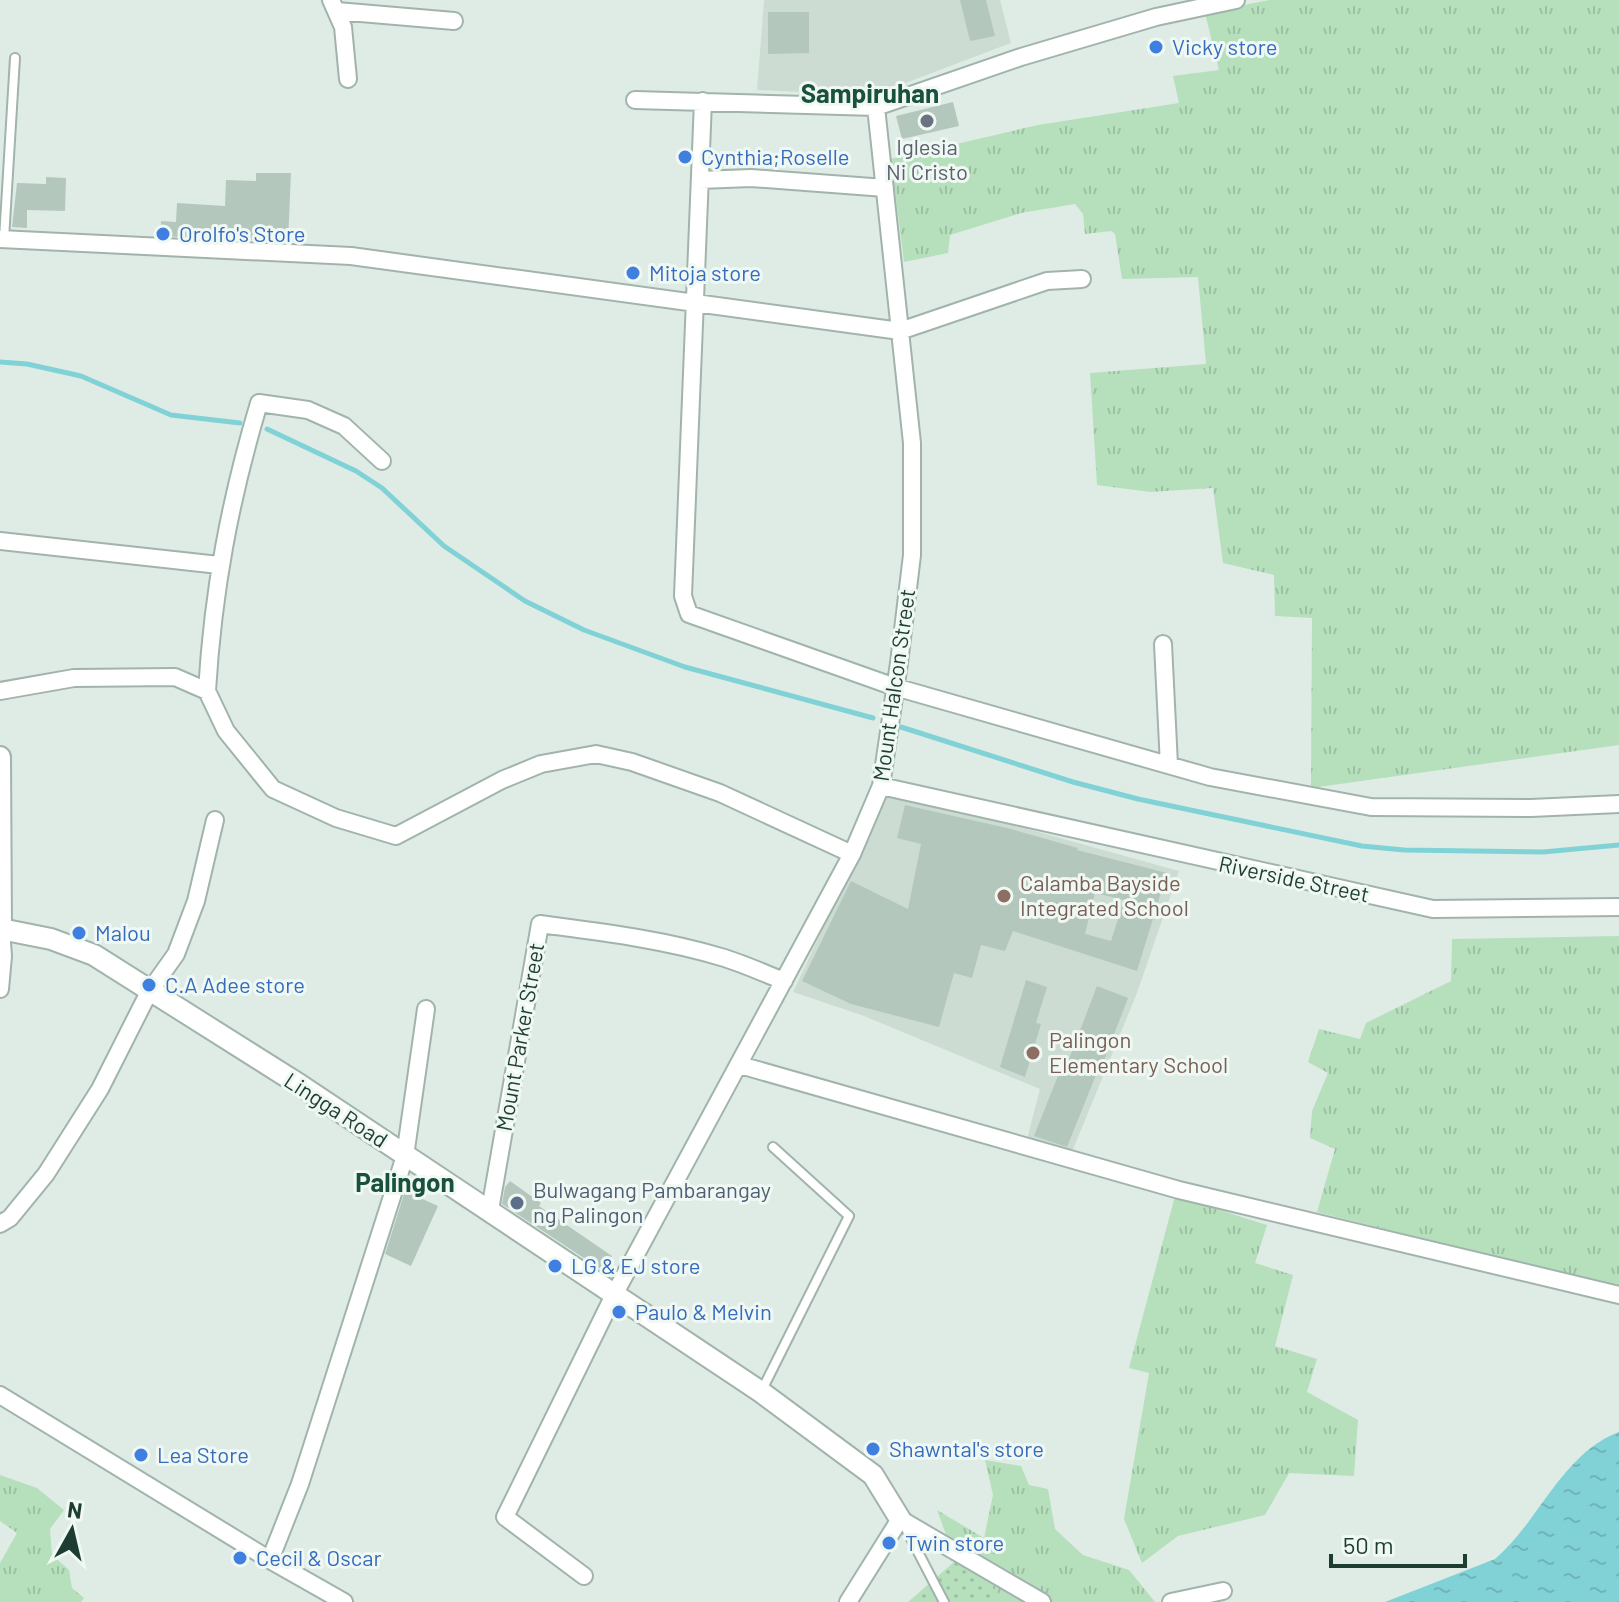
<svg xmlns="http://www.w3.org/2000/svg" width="1619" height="1602" viewBox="0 0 1619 1602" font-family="Barlow,sans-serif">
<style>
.built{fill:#cddcd3}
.grass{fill:url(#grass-tufts)}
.park{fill:url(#park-dots)}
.water{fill:url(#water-ripples)}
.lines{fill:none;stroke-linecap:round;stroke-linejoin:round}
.stream{stroke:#81d2d6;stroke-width:5}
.building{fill:#b4c7bd;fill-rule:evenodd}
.service-casing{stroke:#a1b4ac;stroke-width:12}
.minor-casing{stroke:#a1b4ac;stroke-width:20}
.tertiary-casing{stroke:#a1b4ac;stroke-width:24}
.service{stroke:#fff;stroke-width:8}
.minor{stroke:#fff;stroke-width:16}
.tertiary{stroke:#fff;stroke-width:20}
.shop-dot{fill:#3f7fe0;stroke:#f0f8f3;stroke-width:3}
.worship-dot{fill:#6b7280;stroke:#f0f8f3;stroke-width:3}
.education-dot{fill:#8d6e63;stroke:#f0f8f3;stroke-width:3}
.service-dot{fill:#5c6f8a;stroke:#f0f8f3;stroke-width:3}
.labels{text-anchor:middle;stroke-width:6;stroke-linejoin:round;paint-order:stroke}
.shop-label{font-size:22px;fill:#366cbe;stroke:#f0f8f3;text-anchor:start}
.worship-label{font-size:22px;fill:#5b616d;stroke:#f0f8f3}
.street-label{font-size:22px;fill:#1e3d32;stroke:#f0f8f3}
.education-label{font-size:22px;fill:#785e54;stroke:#f0f8f3;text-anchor:start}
.service-label{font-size:22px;fill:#4e5e75;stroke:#f0f8f3;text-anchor:start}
.quarter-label{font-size:26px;font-weight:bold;fill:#19513d;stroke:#f0f8f3}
</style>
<defs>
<pattern id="grass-tufts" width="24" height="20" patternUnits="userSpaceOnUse" patternTransform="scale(2)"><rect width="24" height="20" fill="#b6dfbc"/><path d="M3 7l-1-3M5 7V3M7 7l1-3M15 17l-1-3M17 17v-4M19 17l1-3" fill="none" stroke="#9cc0a2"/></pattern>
<pattern id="park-dots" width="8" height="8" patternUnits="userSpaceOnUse" patternTransform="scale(2)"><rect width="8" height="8" fill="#b6dfbc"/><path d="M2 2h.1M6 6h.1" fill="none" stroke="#9cc0a2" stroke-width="1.8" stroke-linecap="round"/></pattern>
<pattern id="water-ripples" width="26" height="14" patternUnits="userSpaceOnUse" patternTransform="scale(2)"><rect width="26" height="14" fill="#81d2d6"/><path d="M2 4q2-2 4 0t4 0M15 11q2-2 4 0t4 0" fill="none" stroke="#6fb5b8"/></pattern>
</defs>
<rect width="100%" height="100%" fill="#dfece5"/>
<!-- built -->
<path class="built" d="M 764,0 L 1000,0 L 1011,43 L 874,95 L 757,90 Z
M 888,790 L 1179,871 L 1137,993 L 1072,1152 L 1027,1139 L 1040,1089 L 864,1016 L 793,992 Z"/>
<!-- grass -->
<path class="grass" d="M 1269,0 L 1619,0 L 1619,745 L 1311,788 L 1312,618 L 1275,616 L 1274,575 L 1223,563 L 1213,488 L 1150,492 L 1097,485 L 1090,373 L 1206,364 L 1198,277 L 1122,279 L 1115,234 L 1111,231 L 1085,234 L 1083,214 L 1075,204 L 1021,213 L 950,235 L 948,253 L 904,262 L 891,159 L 1038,125 L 1179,103 L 1173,76 L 1219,70 L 1205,13 Z
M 1619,936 L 1619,1287 L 1317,1212 L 1335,1149 L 1310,1138 L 1312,1111 L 1328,1073 L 1308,1062 L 1319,1029 L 1360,1039 L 1366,1023 L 1451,981 L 1452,939 Z
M 1175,1196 L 1267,1225 L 1255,1263 L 1293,1275 L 1275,1346 L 1317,1359 L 1307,1392 L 1358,1420 L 1354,1476 L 1289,1473 L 1265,1515 L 1178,1536 L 1142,1563 L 1124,1519 L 1149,1373 L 1129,1368 Z
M 985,1460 L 1021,1466 L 1029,1485 L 1048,1489 L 1055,1529 L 1083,1555 L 1129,1570 L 1155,1602 L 1002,1602 L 956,1562 L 937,1510 L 984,1538 L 993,1495 Z
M 0,1475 L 37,1488 L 64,1510 L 50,1529 L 52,1555 L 69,1570 L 72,1588 L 84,1598 L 81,1602 L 0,1602 L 0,1563 L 17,1533 L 0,1521 Z"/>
<!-- park -->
<path class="park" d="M 961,1556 L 1007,1602 L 908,1602 Z"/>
<!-- water -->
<path class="water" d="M 1619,1432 L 1619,1602 L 1385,1602 L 1495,1559 C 1539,1522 1562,1453 1619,1432 Z"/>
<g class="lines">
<!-- stream -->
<path class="stream" d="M 0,362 L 27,364 L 81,376 L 171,415 L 240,423
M 267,429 L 356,471 L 382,488 L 444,546 L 525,601 L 584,630 L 685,667 L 873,718
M 901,727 L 1073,782 L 1138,799 L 1362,846 L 1404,850 L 1543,852 L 1619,845"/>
</g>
<!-- building -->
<path class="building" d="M 960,0 L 986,0 L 995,36 L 970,41 Z
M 768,12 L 809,12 L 809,53 L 768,54 Z
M 953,102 L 959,126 L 902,139 L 896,116 Z
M 256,173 L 291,173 L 288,242 L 160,236 L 161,221 L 176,222 L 177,203 L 225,206 L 226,180 L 256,181 Z
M 46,177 L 66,178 L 65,211 L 27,210 L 27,228 L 12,227 L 17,183 L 46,184 Z
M 905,805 L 1007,828 L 1078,848 L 1077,850 L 1167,873 L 1137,971 L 1013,931 L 1005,951 L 981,945 L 972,978 L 954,973 L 939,1027 L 851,1004 L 802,981 L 851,881 L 908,909 L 921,844 L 897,838 ZM 1095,893 L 1124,900 L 1111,941 L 1085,934 Z
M 1026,980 L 1047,987 L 1036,1023 L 1041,1024 L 1025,1077 L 1000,1067 Z
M 1097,986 L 1128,998 L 1102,1066 L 1100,1065 L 1067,1147 L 1034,1136 L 1065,1058 L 1069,1059 Z
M 510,1181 L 541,1203 L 539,1206 L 612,1256 L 602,1270 L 502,1204 L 505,1187 Z
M 405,1191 L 438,1206 L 411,1266 L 385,1254 Z"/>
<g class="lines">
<defs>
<path id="service" d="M 4,239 L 15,58
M 761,1392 L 849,1216 L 773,1147
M 904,1525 L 944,1602"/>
<path id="minor" d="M 331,0 L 343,27 L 348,79
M 337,11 L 454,21
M 635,100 L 876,107 L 1021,57 L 1156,17 L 1236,0
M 703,101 L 683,596 L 689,614 L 895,687 L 1210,777 L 1371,807 L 1531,808 L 1619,804
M 700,180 L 751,178 L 885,188
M 0,239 L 351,256 L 900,331 L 1047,281 L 1082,279
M 0,541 L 219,565
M 1163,644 L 1169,765
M 0,691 L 74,678 L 175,677 L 207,691 L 226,731 L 273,789 L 336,818 L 396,836 L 502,780 L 541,764 L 596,754 L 632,762 L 720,793 L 852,854
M 207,691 C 213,590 230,500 259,403 L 308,410 L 344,426 L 382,461
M 881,786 L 1433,909 L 1619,907
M 0,989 L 3,956 L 1,929
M 740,1065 L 1179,1190 L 1619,1295
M 490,1210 L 540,924 C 600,932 662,939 721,957 C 742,963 763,973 784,981
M 0,1224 L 10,1218 L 46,1174 L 100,1089 L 149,992 L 176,954 L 196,901 L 215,820
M 0,1395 L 270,1560 L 344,1602
M 270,1560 L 300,1484 L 405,1156 L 426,1009
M 584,1576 L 505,1517 L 614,1295 L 852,854 L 881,786 L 899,663 L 912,555 L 912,443 L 876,107
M 848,1602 L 900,1519 L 1042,1602
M 1171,1602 L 1223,1591"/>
<path id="tertiary" d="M 0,757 L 1,929 L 51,939 L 94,955 L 300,1085 L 761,1392 L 873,1475 L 900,1519"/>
</defs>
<!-- service casing -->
<use href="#service" class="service-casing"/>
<!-- minor casing -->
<use href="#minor" class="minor-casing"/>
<!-- tertiary casing -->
<use href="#tertiary" class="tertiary-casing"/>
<!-- service -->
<use href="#service" class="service"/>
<!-- minor -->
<use href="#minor" class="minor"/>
<!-- tertiary -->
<use href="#tertiary" class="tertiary"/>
</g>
<!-- markers -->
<g class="shop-dot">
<circle cx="1156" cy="47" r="8"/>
<circle cx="685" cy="157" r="8"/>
<circle cx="163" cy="234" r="8"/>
<circle cx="633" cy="273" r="8"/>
<circle cx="79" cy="933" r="8"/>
<circle cx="149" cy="985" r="8"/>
<circle cx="555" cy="1266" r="8"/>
<circle cx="619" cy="1312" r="8"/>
<circle cx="873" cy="1449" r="8"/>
<circle cx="141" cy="1455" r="8"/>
<circle cx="889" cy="1543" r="8"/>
<circle cx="240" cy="1558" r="8"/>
</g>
<circle class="worship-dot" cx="927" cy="121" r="8"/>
<g class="education-dot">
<circle cx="1004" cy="896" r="8"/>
<circle cx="1033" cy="1053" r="8"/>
</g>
<circle class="service-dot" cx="517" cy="1203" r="8"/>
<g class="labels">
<!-- shop labels -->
<g class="shop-label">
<text x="1172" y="55">Vicky store</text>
<text x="701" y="165">Cynthia;Roselle</text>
<text x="179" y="242">Orolfo's Store</text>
<text x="649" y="281">Mitoja store</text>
<text x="95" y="941">Malou</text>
<text x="165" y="993">C.A Adee store</text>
<text x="571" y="1274">LG &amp; EJ store</text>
<text x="635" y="1320">Paulo &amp; Melvin</text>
<text x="889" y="1457">Shawntal's store</text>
<text x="157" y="1463">Lea Store</text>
<text x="905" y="1551">Twin store</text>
<text x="256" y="1566">Cecil &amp; Oscar</text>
</g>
<!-- worship labels -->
<g class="worship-label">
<text x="927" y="155">Iglesia<tspan x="927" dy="25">Ni Cristo</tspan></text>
</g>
<!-- street labels -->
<g class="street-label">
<text transform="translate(894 685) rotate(-82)" y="8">Mount Halcon Street</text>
<text transform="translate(1294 879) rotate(12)" y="8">Riverside Street</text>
<text transform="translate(520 1037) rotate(-80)" y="8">Mount Parker Street</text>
<text transform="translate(336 1110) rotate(33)" y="8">Lingga Road</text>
</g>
<!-- education labels -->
<g class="education-label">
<text x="1020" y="891">Calamba Bayside<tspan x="1020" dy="25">Integrated School</tspan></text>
<text x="1049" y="1048">Palingon<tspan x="1049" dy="25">Elementary School</tspan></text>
</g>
<!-- service labels -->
<g class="service-label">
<text x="533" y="1198">Bulwagang Pambarangay<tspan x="533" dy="25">ng Palingon</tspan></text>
</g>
<!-- quarter labels -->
<g class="quarter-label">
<text x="870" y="103">Sampiruhan</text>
<text x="405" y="1192">Palingon</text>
</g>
</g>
<!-- north arrow -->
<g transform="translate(72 1530) rotate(8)" stroke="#f0f8f3" stroke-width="6" paint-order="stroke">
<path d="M0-6L14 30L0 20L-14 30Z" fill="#1e3d32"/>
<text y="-12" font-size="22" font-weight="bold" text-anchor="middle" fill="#1e3d32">N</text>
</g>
<!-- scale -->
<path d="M1331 1554v12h134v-12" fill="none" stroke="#1e3d32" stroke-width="4"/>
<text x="1343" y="1554" font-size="24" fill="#1e3d32" stroke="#f0f8f3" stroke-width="6" paint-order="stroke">50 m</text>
</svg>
